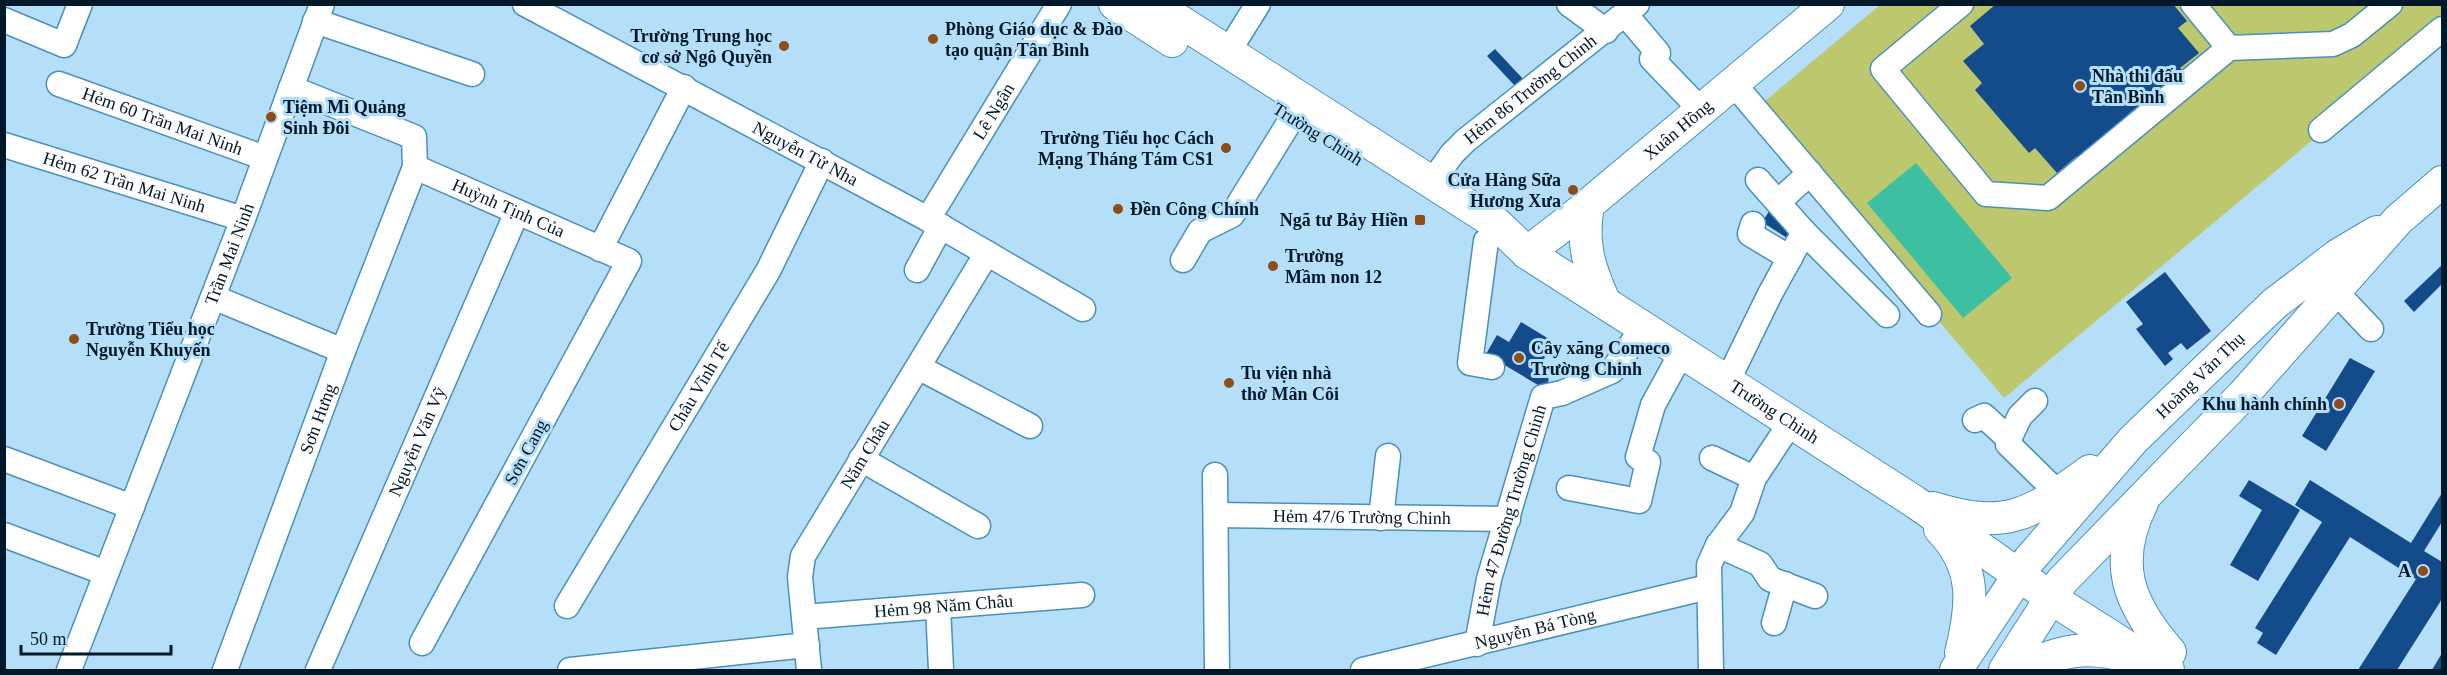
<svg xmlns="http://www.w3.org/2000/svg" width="2447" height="675" viewBox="0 0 2447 675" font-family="Georgia,serif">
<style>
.green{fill:#bcc76e}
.water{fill:#3dbfa2}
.building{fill:#134b8b}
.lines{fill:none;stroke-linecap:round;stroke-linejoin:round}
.minor-casing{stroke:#4991b8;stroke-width:27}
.major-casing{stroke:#4991b8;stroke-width:34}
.minor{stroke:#fff;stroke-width:24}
.major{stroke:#fff;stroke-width:32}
.poi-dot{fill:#8e4d18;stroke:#b5dff9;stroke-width:2}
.labels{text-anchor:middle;stroke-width:6;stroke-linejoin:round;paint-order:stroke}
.poi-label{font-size:18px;font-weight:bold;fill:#001827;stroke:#b5dff9;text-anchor:start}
.street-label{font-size:18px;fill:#001827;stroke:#b5dff9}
</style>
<rect width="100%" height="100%" fill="#b5dff9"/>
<!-- green -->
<path class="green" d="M 1880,5 L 2442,5 L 2442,32 L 2004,398 L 1758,107 Z"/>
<!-- water -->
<path class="water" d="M 1916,163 L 2012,278 L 1963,318 L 1867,203 Z"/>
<!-- building -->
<path class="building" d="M 1996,4 L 2173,4 L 2187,21 L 2178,28 L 2199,53 L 2180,68 L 2190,79 L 2085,166 L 2077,156 L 2057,173 L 2035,148 L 2029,153 L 1975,90 L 1982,83 L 1963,61 L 1984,44 L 1970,26 Z
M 1495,49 L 1524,80 L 1516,87 L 1487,56 Z
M 1770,210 L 1795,226 L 1787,238 L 1762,222 Z
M 2442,265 L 2442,284 L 2414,312 L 2404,301 Z
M 2165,272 L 2211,331 L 2187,350 L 2181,343 L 2168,353 L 2173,359 L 2165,366 L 2136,329 L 2143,324 L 2126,302 Z
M 1521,322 L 1554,342 L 1542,362 L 1549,366 L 1548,391 L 1486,354 L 1497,335 L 1509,342 Z
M 2350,358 L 2375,371 L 2326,451 L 2302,436 Z
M 2249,480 L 2300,510 L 2258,581 L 2230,565 L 2262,510 L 2239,496 Z
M 2310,480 L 2411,543 L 2442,493 L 2442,522 L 2424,551 L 2442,562 L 2442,599 L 2397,670 L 2358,670 L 2416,579 L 2350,537 L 2276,655 L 2257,643 L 2263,633 L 2255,628 L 2322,522 L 2295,505 Z
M 2442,653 L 2442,670 L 2432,670 Z"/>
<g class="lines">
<defs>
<g id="minor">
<path id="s1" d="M 525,4 L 928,219 L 1083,309"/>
<path d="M 1569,4 L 1606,31"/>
<path d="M 1961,4 L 1883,69 L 1986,194 L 2048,198 L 2229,48 L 2333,44 L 2352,35 L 2390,4"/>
<path d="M 2193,4 L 2229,48"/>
<path d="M 1625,14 L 1658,53 L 1652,59 L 1701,110"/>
<path d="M 4,20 L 64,45 L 80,4"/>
<path d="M 315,21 L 472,74"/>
<path d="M 1228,52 L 1258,4"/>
<path d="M 1733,83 L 1929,314"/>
<path id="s2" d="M 59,84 L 265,158"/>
<path d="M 2321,130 L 2442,29"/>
<path id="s3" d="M 4,145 L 243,219"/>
<path id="s4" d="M 415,167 L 629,261 L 422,643"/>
<path d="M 1758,180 L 1804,232 L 1887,315"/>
<path id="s5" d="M 1432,182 L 1452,154 L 1465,141 L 1637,4"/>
<path d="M 1778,202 L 1810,173"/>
<path id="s6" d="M 928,219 L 1059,4"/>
<path d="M 1753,224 L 1750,234 L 1790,258"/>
<path d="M 1486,241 L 1470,363 L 1492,367"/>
<path d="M 600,249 L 684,87"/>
<path d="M 1183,260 L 1200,231 L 1232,215 L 1292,118"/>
<path d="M 917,270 L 941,226"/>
<path d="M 2336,292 L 2371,329"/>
<path d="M 213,297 L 343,351"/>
<path d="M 918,367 L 1030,426"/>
<path d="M 1727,382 L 1770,294 L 1804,232"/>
<path d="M 1975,420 L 1984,416 L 2009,439 L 2008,444 L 2059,494"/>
<path d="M 2009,439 L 2020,416 L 2035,401"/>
<path d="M 1712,458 L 1754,478"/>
<path d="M 4,459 L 132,507"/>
<path d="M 861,459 L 978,526"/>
<path d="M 1215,475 L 1217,670"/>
<path d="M 1569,488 L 1639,501 L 1648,462 L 1638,457 L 1653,405 L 1682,352"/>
<path id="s7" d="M 1216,515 L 1508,519"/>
<path d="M 1381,518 L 1388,456"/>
<path d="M 4,535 L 106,573"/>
<path d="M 1718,545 L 1760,564 L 1770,579 L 1815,596"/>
<path id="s8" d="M 567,606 L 768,271 L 822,161"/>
<path d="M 938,607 L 941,670"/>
<path id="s9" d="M 804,617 L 1082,595"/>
<path d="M 1774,623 L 1785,584"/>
<path id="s10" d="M 1477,644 L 1489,579 L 1543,397 L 1562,393 L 1612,371 L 1643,328"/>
<path id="s11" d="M 69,670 L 243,219 L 322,4"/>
<path id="s12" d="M 225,670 L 343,351 L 415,167 L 414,137 L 291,88"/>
<path id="s13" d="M 318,670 L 517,212"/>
<path d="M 570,670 L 807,645"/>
<path id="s14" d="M 809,670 L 800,577 L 803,556 L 987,253"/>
<path id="s15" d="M 1363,670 L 1708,587"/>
<path d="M 1711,670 L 1709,565 L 1718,545 L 1742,513 L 1754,478 L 1791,422"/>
</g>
<g id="major">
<path d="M 1115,4 L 1172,41"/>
<path id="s16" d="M 1153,4 L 1497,224 L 1527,253 L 1915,502 L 2060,604 L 2159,667 L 2168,670"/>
<path d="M 1588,205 C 1581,244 1589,268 1605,303"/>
<path id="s17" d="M 1527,253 L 1571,219 L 1828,4"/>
<path d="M 2142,503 C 2112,563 2128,604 2170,652"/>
<path d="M 1933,508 C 2007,531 2031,514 2090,471"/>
<path d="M 1940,529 C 1977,567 1973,605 1961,653"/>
<path id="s18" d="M 1956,670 L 2029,560 L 2133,440 L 2274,304 L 2338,255 L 2377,232"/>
<path d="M 2005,670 L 2062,581 L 2242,396 L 2398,220 L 2442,182"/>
<path d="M 2022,670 C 2059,649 2089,645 2130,657"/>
</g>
</defs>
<!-- minor casing -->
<use href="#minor" class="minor-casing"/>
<!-- major casing -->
<use href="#major" class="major-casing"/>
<!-- minor -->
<use href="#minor" class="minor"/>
<!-- major -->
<use href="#major" class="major"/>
</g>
<!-- markers -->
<g class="poi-dot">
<circle cx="933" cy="39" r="6"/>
<circle cx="784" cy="46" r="6"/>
<circle cx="2080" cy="86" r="6"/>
<circle cx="271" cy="117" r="6"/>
<circle cx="1226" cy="148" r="6"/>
<circle cx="1573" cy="190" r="6"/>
<circle cx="1118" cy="209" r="6"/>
<rect x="1414" y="214" width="12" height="12" rx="3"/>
<circle cx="1273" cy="266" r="6"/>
<circle cx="74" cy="339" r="6"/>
<circle cx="1519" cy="358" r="6"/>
<circle cx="1229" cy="383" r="6"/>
<circle cx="2339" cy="404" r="6"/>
<circle cx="2423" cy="571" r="6"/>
</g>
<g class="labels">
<!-- poi labels -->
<g class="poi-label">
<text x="945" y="35">Phòng Giáo dục &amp; Đào<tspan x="945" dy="21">tạo quận Tân Bình</tspan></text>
<text x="772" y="42" text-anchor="end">Trường Trung học<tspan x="772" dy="21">cơ sở Ngô Quyền</tspan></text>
<text x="2092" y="82">Nhà thi đấu<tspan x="2092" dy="21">Tân Bình</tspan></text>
<text x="283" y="113">Tiệm Mì Quảng<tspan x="283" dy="21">Sinh Đôi</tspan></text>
<text x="1214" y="144" text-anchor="end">Trường Tiểu học Cách<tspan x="1214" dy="21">Mạng Tháng Tám CS1</tspan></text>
<text x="1561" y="186" text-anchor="end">Cửa Hàng Sữa<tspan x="1561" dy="21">Hương Xưa</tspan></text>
<text x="1130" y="215">Đền Công Chính</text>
<text x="1408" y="226" text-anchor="end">Ngã tư Bảy Hiền</text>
<text x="1285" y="262">Trường<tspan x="1285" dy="21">Mầm non 12</tspan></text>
<text x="86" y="335">Trường Tiểu học<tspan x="86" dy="21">Nguyễn Khuyến</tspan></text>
<text x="1531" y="354">Cây xăng Comeco<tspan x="1531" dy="21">Trường Chinh</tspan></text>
<text x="1241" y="379">Tu viện nhà<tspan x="1241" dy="21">thờ Mân Côi</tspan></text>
<text x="2327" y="410" text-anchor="end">Khu hành chính</text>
<text x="2411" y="577" text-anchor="end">A</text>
</g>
<!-- street labels -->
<g class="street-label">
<text dy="6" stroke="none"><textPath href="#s5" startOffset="136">Hẻm 86 Trường Chinh</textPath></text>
<text dy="6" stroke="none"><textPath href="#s6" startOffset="126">Lê Ngân</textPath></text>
<text dy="6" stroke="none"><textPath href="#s2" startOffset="110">Hẻm 60 Trần Mai Ninh</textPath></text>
<text dy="6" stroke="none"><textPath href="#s17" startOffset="195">Xuân Hồng</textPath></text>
<text transform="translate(1318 134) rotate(32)" y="6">Trường Chinh</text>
<text dy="6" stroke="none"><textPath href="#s1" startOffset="318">Nguyễn Tử Nha</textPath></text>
<text dy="6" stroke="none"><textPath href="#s3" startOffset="126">Hẻm 62 Trần Mai Ninh</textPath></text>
<text dy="6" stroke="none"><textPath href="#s4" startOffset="102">Huỳnh Tịnh Của</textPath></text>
<text dy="6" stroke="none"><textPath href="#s11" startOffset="446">Trần Mai Ninh</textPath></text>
<text dy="6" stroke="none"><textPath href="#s18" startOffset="384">Hoàng Văn Thụ</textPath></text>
<text dy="6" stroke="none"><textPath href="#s8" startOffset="256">Châu Vĩnh Tế</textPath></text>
<text dy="6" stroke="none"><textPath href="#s16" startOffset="744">Trường Chinh</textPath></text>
<text dy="6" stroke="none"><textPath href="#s12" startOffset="268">Sơn Hưng</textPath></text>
<text dy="6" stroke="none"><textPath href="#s13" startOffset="249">Nguyễn Văn Vỹ</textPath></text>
<text transform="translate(526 452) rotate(-62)" y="6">Sơn Cang</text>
<text dy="6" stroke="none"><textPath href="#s14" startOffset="234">Năm Châu</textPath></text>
<text dy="6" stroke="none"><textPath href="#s10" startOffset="138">Hẻm 47 Đường Trường Chinh</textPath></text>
<text dy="6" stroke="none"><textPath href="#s7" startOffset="146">Hẻm 47/6 Trường Chinh</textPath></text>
<text dy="6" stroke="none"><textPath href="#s9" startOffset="140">Hẻm 98 Năm Châu</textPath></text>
<text dy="6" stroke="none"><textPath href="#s15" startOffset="177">Nguyễn Bá Tòng</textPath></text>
</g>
</g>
<!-- border -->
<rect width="2447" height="675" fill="none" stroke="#001827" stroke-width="12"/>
<!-- scale -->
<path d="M21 645v9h150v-9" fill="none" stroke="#001827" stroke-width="3"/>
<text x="30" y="645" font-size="18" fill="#001827" stroke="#b5dff9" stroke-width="4.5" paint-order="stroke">50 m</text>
</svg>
